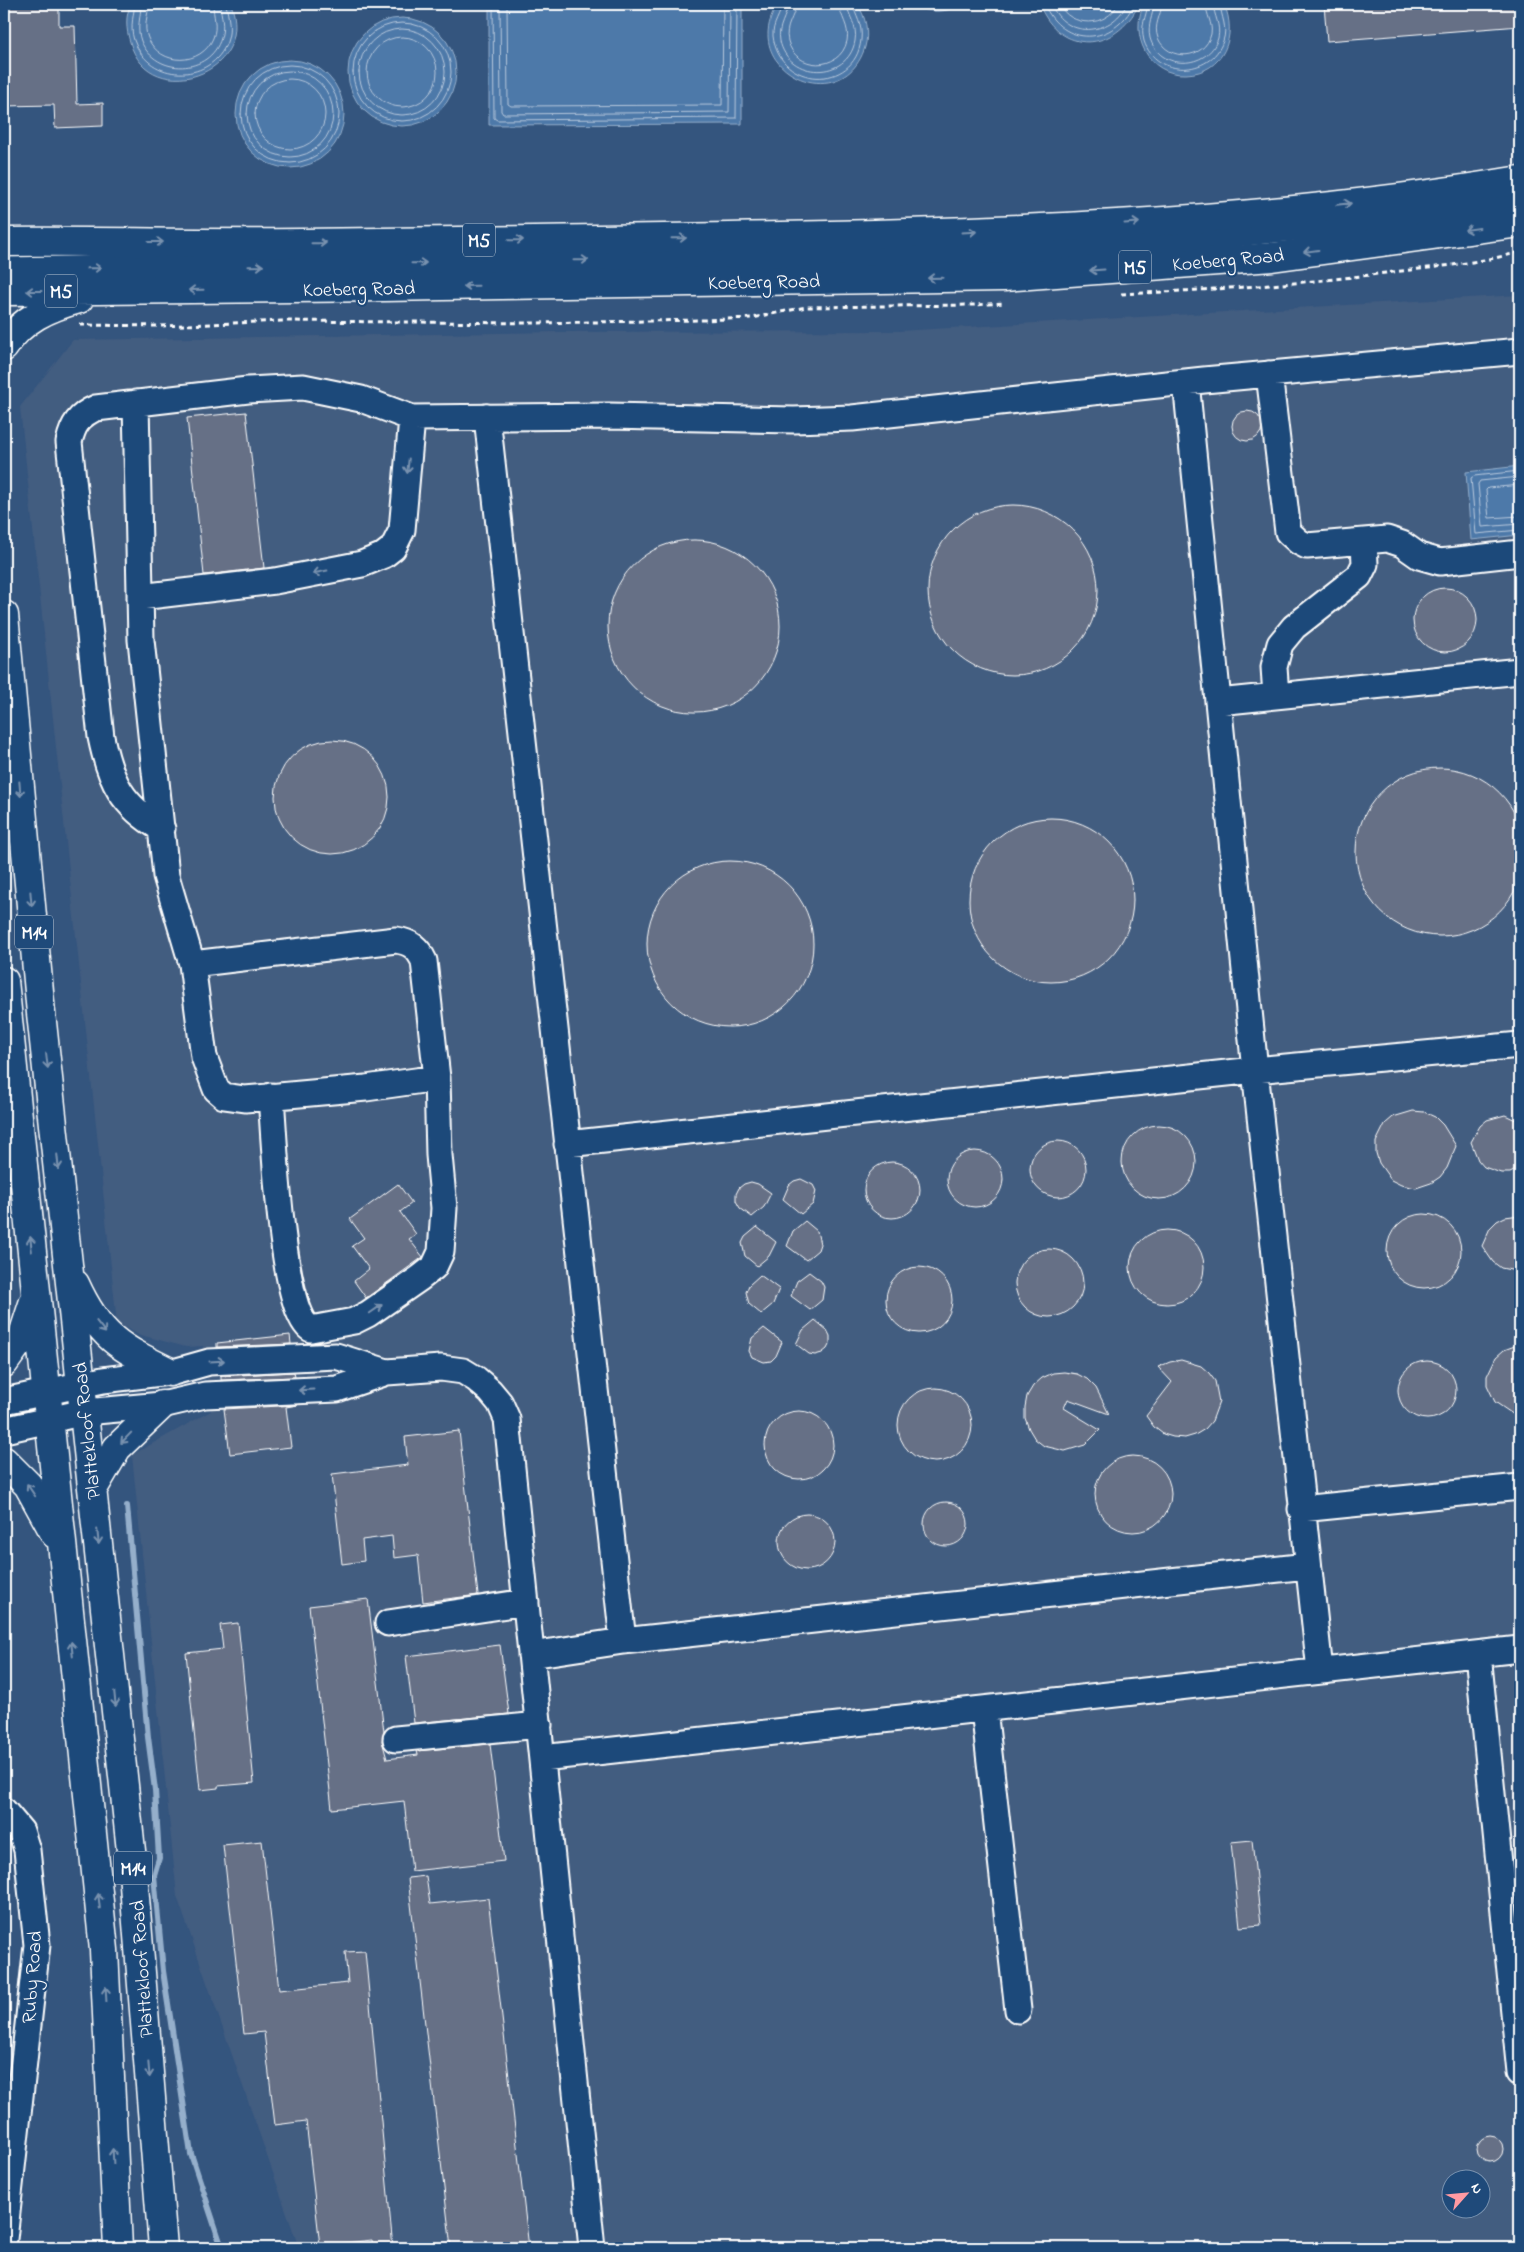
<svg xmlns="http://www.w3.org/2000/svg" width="1524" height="2252" viewBox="0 0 1524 2252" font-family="'Indie Flower',sans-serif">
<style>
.built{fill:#435d80;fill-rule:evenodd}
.water{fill:#4e79a9;stroke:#95afcb}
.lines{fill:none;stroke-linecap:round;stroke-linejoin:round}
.shore{stroke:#b8c9dd;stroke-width:1}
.stream{stroke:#95afcb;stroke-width:6}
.building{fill:#667086;stroke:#fff}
.minor-casing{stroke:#fff;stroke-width:29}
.major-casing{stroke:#fff;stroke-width:31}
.path{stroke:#fff;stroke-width:3;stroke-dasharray:5 4;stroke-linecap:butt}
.minor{stroke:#1f4a7a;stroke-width:25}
.major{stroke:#1f4a7a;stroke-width:28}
.oneway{stroke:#7992af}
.labels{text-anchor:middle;stroke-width:4.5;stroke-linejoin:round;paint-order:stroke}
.shield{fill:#1f4a7a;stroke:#bcc9d7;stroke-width:1}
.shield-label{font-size:19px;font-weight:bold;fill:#fff}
.street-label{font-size:20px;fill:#fff;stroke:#1f4a7a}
</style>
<rect width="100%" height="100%" fill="#34557e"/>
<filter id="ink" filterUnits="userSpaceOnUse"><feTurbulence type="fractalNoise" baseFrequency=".02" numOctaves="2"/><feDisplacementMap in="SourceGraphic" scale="10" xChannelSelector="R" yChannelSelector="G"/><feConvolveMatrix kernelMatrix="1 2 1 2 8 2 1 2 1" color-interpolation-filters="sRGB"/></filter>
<g filter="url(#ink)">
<!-- built -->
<path class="built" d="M 1520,295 L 1520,2248 L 299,2248 L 177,1896 L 132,1455 L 211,1411 L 203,1346 L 186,1347 L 137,1334 L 117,1323 L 20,407 L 73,340 L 561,332 L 899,331 ZM 1452,2180 L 1482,2180 L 1482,2210 L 1452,2210 Z"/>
<!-- water -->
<path class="water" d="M 131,4 L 231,4 C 257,76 148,109 130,42 C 126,29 125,16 131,4 Z
M 489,4 L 742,4 L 742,124 L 489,125 Z
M 778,4 L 857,4 C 866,16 869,33 865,47 C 843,119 735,70 778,4 Z
M 910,4 L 962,4 C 945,14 928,13 910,4 Z
M 1039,4 L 1139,4 C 1116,53 1060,56 1039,4 Z
M 1144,4 L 1224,4 C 1238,35 1224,73 1186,74 C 1148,76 1129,35 1144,4 Z
M348 72a54 54 0 1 1 108 0a54 54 0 1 1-108 0Z
M236 114a54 54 0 1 1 108 0a54 54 0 1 1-108 0Z
M 1520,466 L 1520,535 L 1471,540 L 1466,472 Z"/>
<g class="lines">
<!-- shore -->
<path class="shore" d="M 135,4 C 133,18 129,31 136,45 C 154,84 212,82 227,42 C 232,28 228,17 226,4
M 141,4 C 141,17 136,28 141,41 C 156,77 210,75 221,38 C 225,25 221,16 220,4
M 149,4 C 148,16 143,26 148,38 C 160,67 202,66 213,38 C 218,26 213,16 213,4
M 493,4 L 494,118 L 497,120 L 736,118 L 737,4
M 500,4 L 501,111 L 503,114 L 729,112 L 730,4
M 507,4 L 508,104 L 511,106 L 722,105 L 723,4
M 782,4 C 781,15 772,24 773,36 C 779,89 855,92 861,40 C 863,23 855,17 853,4
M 788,4 C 787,17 777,26 780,41 C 788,80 848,81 855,41 C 858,25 848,17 847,4
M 796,4 C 795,17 784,26 788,41 C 795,71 840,72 847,41 C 850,26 840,17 839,4
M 1044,4 C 1063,48 1114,46 1134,4
M 1051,4 C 1065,39 1111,37 1127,4
M 1059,4 C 1070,28 1107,28 1118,4
M 1148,4 C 1146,18 1140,25 1144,41 C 1156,78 1211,77 1223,41 C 1228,27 1221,17 1220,4
M 1154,4 C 1153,16 1147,25 1150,38 C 1159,71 1208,70 1218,38 C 1221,25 1214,16 1213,4
M 1162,4 C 1161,16 1153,25 1158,38 C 1168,62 1205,60 1211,34 C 1213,23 1206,15 1206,4
M353 72a49 49 0 1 1 98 0a49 49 0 1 1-98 0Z
M359 72a43 43 0 1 1 86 0a43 43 0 1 1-86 0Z
M367 72a35 35 0 1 1 70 0a35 35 0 1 1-70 0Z
M241 114a49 49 0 1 1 98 0a49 49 0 1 1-98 0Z
M247 114a43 43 0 1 1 86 0a43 43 0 1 1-86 0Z
M255 114a35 35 0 1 1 70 0a35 35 0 1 1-70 0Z
M 1520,471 L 1474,476 L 1471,478 L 1476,534 L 1520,530
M 1520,477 L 1480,481 L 1478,484 L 1482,527 L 1520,524
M 1520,485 L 1488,488 L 1486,490 L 1489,518 L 1520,516"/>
<!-- stream -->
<path class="stream" d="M 127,1506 L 148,1737 L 155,1790 L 159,1858 L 154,1875 L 163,1971 L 191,2154 L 222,2248"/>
</g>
<!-- building -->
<path class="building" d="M 4,4 L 59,4 L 59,26 L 75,26 L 77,104 L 103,103 L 103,126 L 55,128 L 54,105 L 4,106 Z
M 1324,4 L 1520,4 L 1520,26 L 1327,41 Z
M1232 426a15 15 0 1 1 30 0a15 15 0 1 1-30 0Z
M 246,412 L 264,568 L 204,575 L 187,418 Z
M928 590a85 85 0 1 1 170 0a85 85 0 1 1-170 0Z
M608 626a86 86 0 1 1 172 0a86 86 0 1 1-172 0Z
M1413 620a32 32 0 1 1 64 0a32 32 0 1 1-64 0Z
M275 797a57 57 0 1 1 114 0a57 57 0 1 1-114 0Z
M1356 852a84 84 0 1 1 168 0a84 84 0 1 1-168 0Z
M969 900a82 82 0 1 1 164 0a82 82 0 1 1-164 0Z
M647 944a83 83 0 1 1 166 0a83 83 0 1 1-166 0Z
M 1413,1111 L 1424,1112 L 1435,1117 L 1443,1125 L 1456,1146 L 1447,1168 L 1440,1177 L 1431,1183 L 1416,1188 L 1401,1185 L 1391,1180 L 1379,1163 L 1376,1153 L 1376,1142 L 1385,1124 L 1393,1117 Z
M 1505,1115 L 1520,1122 L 1520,1168 L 1510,1173 L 1501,1173 L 1484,1167 L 1478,1160 L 1471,1142 L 1480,1126 L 1487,1120 Z
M1122 1162a37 37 0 1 1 74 0a37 37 0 1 1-74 0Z
M1030 1169a28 28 0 1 1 56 0a28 28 0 1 1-56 0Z
M947 1179a28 28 0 1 1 56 0a28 28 0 1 1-56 0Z
M864 1190a28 28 0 1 1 56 0a28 28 0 1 1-56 0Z
M 801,1179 L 813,1185 L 816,1191 L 813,1204 L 801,1214 L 783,1199 L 789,1185 L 794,1181 Z
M 751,1182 L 758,1184 L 771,1193 L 764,1207 L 752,1217 L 740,1208 L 736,1201 L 736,1194 L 739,1188 L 744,1184 Z
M 398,1184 L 412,1203 L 400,1212 L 416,1234 L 409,1239 L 423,1257 L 366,1298 L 354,1281 L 369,1269 L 352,1246 L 364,1238 L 350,1219 Z
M1387 1251a37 37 0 1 1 74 0a37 37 0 1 1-74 0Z
M 1520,1215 L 1520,1269 L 1511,1270 L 1501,1268 L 1493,1262 L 1482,1246 L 1490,1228 L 1497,1221 L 1505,1217 Z
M 805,1221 L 817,1231 L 820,1244 L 818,1250 L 806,1260 L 787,1246 L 793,1231 Z
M 757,1227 L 776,1242 L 769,1256 L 757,1266 L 745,1256 L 742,1243 L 745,1237 Z
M1130 1267a37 37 0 1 1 74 0a37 37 0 1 1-74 0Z
M1015 1283a34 34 0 1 1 68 0a34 34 0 1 1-68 0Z
M886 1300a33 33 0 1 1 66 0a33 33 0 1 1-66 0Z
M 809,1272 L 821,1281 L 824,1287 L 822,1300 L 810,1310 L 791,1296 L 797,1281 Z
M 760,1275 L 779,1289 L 773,1304 L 761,1314 L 749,1304 L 746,1292 L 749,1285 Z
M 815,1320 L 827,1330 L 830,1336 L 830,1343 L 827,1349 L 822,1353 L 815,1355 L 809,1354 L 796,1344 L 803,1330 Z
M 764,1328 L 782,1342 L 776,1356 L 771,1361 L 764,1362 L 752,1357 L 749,1351 L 752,1338 Z
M 290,1335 L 291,1344 L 217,1347 L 217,1343 Z
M 1520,1344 L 1520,1419 L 1495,1402 L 1487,1385 L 1487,1376 L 1496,1357 L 1504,1350 Z
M 1181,1360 L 1201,1366 L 1209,1373 L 1215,1381 L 1219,1402 L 1212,1421 L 1205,1429 L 1195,1435 L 1185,1438 L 1173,1437 L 1163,1434 L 1154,1427 L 1146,1416 L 1172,1382 L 1158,1367 L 1170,1362 Z
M1398 1390a29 29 0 1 1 58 0a29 29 0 1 1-58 0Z
M 294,1372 L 295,1377 L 221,1380 L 221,1376 Z
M 1064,1372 L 1077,1374 L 1087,1379 L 1096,1388 L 1109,1414 L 1068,1399 L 1064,1408 L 1100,1430 L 1085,1445 L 1065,1451 L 1044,1446 L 1035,1439 L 1029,1429 L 1025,1418 L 1025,1407 L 1027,1396 L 1033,1386 L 1042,1378 L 1053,1373 Z
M898 1425a37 37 0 1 1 74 0a37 37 0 1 1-74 0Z
M 298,1405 L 286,1407 L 291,1447 L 230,1454 L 224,1409 Z
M765 1445a34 34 0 1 1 68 0a34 34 0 1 1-68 0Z
M 459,1431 L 478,1595 L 423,1602 L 418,1555 L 394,1558 L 392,1536 L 362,1540 L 364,1561 L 342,1564 L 332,1474 L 408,1465 L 405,1437 Z
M1095 1494a38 38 0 1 1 76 0a38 38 0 1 1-76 0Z
M924 1524a22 22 0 1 1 44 0a22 22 0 1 1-44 0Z
M779 1542a28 28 0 1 1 56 0a28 28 0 1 1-56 0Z
M 368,1599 L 384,1732 L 382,1741 L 387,1759 L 418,1755 L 417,1751 L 490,1744 L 504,1861 L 412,1871 L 404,1801 L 332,1809 L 309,1606 Z
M 238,1623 L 254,1783 L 218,1786 L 218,1788 L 200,1790 L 186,1653 L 223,1649 L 220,1625 Z
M 500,1645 L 509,1714 L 414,1723 L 406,1656 Z
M 1252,1840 L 1261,1925 L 1240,1927 L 1231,1842 Z
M 262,1841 L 279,1990 L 348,1983 L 345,1952 L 365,1951 L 393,2248 L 373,2248 L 372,2240 L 320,2246 L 306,2121 L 275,2125 L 264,2032 L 244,2034 L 223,1845 Z
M 426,1876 L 430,1904 L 488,1898 L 529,2248 L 451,2248 L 408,1878 Z
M1477 2149a13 13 0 1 1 26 0a13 13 0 1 1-26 0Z"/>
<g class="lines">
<defs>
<path id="minor" d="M 4,270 L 1010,252 L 1137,244 L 1345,223 L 1520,199
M 1269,374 L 1288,532 L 1299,542 L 1307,546 L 1387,539 L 1402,544 L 1419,556 L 1440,562 L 1520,553
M 1186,382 L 1255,1070 L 1320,1671
M 136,403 L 141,640 L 164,856 L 166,876 L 192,964 L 204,1057 L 216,1089 L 224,1096 L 245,1099 L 366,1088 L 437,1078
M 487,417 L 623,1641 L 1307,1566
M 140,597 L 275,581 L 362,564 L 384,555 L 393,548 L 402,530 L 412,418
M 1276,696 L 1274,667 L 1280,644 L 1294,627 L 1359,576 L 1365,564 L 1364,543
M 1218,702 L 1520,671
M 162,829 C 122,806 110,781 101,737 L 69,442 C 73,425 79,415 96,408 L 248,390 L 303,387 L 361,399 L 412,418 L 609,416 L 794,420 L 852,418 L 1204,380 L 1520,351
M 192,964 L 396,940 C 411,942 418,948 424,961 L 437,1078 L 439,1155 L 444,1208 L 441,1252 L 434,1267 L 420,1278 L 368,1314 L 354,1321 L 311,1329 C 281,1312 274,1134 271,1096
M 567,1144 L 1255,1070 L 1520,1045
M 4,1401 L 103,1380 L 177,1371 L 209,1362 L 336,1356 L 387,1372
M 4,1430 L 85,1412 L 162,1405 L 205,1395 L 337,1389 L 387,1372 L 441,1368 L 463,1371 L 476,1379 L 490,1391 L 500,1403 L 507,1419 L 592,2248
M 1301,1509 L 1520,1487
M 388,1623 L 526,1602
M 1478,1654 L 1520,2072
M 531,1655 L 623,1641
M 984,1709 L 1018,2010
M 396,1739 L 539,1725
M 542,1758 L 1520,1649
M 4,1811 L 21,1831 L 27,1850 L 37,1945 L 4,2239"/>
<path id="major" d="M 4,242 C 103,241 202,244 302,243 C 444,242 587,239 729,237 C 993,233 1259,224 1520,180
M 4,291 L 384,287 L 1004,277 L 1272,257 L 1520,223
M 4,347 C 21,319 49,307 79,299
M 4,615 L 41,1013 L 132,1860 L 163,2248
M 4,981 L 104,1950 L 118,2248
M 75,1284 C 99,1337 120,1348 170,1372
M 4,1363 L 22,1338 L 34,1301
M 4,1461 L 28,1485 L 55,1534
M 93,1489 L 117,1448 L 162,1405"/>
</defs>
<!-- minor casing -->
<use href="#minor" class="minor-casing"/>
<!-- major casing -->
<use href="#major" class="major-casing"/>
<!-- path -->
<path class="path" d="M 1121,294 C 1212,290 1303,284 1393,272 C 1436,267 1479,263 1520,252
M 80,325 L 161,326 L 281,321 L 535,323 L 703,320 L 752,318 L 806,307 L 974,305 L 1005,303"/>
<!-- minor -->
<use href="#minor" class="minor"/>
<!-- major -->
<use href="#major" class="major"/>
</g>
<!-- one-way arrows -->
<defs><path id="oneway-shaft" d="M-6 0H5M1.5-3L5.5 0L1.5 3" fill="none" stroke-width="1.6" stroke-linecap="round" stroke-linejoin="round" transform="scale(1.25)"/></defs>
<g class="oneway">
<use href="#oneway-shaft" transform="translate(1344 204) rotate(-6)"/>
<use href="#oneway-shaft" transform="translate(1132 223) rotate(-4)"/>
<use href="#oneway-shaft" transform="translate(1472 229) rotate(172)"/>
<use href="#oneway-shaft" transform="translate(969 232) rotate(-3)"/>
<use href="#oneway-shaft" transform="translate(679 238) rotate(-1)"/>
<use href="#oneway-shaft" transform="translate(516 240) rotate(-1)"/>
<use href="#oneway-shaft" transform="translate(156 242)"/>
<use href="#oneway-shaft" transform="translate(319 243) rotate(-1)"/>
<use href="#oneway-shaft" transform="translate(1311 251) rotate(172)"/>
<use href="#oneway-shaft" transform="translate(581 260) rotate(-1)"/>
<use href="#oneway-shaft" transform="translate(419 263) rotate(-1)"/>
<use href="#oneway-shaft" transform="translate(256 266) rotate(-1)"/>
<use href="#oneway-shaft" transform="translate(94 268) rotate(-1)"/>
<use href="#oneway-shaft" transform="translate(1097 270) rotate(176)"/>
<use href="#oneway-shaft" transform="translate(935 278) rotate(179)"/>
<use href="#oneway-shaft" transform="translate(471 286) rotate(179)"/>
<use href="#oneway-shaft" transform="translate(196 290) rotate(179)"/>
<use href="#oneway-shaft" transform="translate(34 291) rotate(180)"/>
<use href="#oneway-shaft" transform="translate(408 466) rotate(96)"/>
<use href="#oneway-shaft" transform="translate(320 572) rotate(169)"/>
<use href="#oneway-shaft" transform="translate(20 789) rotate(85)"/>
<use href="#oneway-shaft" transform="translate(31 899) rotate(85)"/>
<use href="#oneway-shaft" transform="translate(47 1061) rotate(83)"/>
<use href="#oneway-shaft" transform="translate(58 1162) rotate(84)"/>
<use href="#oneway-shaft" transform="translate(31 1244) rotate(-96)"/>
<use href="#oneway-shaft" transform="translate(376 1309) rotate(-35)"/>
<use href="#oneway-shaft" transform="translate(101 1327) rotate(52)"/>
<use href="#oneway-shaft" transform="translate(217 1361) rotate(-3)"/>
<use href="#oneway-shaft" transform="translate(306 1390) rotate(177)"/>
<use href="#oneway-shaft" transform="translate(126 1438) rotate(134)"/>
<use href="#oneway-shaft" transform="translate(31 1490) rotate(-124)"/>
<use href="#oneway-shaft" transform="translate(98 1537) rotate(84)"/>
<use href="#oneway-shaft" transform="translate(72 1649) rotate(-96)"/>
<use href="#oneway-shaft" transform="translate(115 1699) rotate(84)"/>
<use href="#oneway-shaft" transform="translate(99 1901) rotate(-96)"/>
<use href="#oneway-shaft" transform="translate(106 1994) rotate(-93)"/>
<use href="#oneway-shaft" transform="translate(149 2070) rotate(85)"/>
<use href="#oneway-shaft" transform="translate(113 2156) rotate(-93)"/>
</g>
</g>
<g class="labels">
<!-- shield labels -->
<g class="shield">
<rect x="463" y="223.5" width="32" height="33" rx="4"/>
<rect x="1119" y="250.5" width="32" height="33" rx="4"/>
<rect x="45" y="274.5" width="32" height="33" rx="4"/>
<rect x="15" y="915.5" width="38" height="33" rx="4"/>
<rect x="114" y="1851.5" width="38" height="33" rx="4"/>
</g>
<g class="shield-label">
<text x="479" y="247">M5</text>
<text x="1135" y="274">M5</text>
<text x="61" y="298">M5</text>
<text x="34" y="939">M14</text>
<text x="133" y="1875">M14</text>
</g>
<!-- street labels -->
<g class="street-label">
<text transform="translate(1228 259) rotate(-5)" y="7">Koeberg Road</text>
<text transform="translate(764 281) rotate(-1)" y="7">Koeberg Road</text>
<text transform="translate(359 288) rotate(-1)" y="7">Koeberg Road</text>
<text transform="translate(86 1431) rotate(-96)" y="7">Plattekloof Road</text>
<text transform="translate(141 1969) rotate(-94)" y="7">Plattekloof Road</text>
<text transform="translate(31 1977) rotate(-86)" y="7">Ruby Road</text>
</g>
</g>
<!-- margin -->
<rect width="1524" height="2252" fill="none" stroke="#1f4a7a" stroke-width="20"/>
<rect x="10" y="10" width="1504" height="2232" fill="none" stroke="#fff" stroke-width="2" filter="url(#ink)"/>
<!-- north arrow -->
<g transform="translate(1466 2194) rotate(63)"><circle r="24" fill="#1f4a7a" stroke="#7992af"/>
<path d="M0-4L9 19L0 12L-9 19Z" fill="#ff9aa2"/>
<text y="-8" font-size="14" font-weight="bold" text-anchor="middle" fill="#ffffff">N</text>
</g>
</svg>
